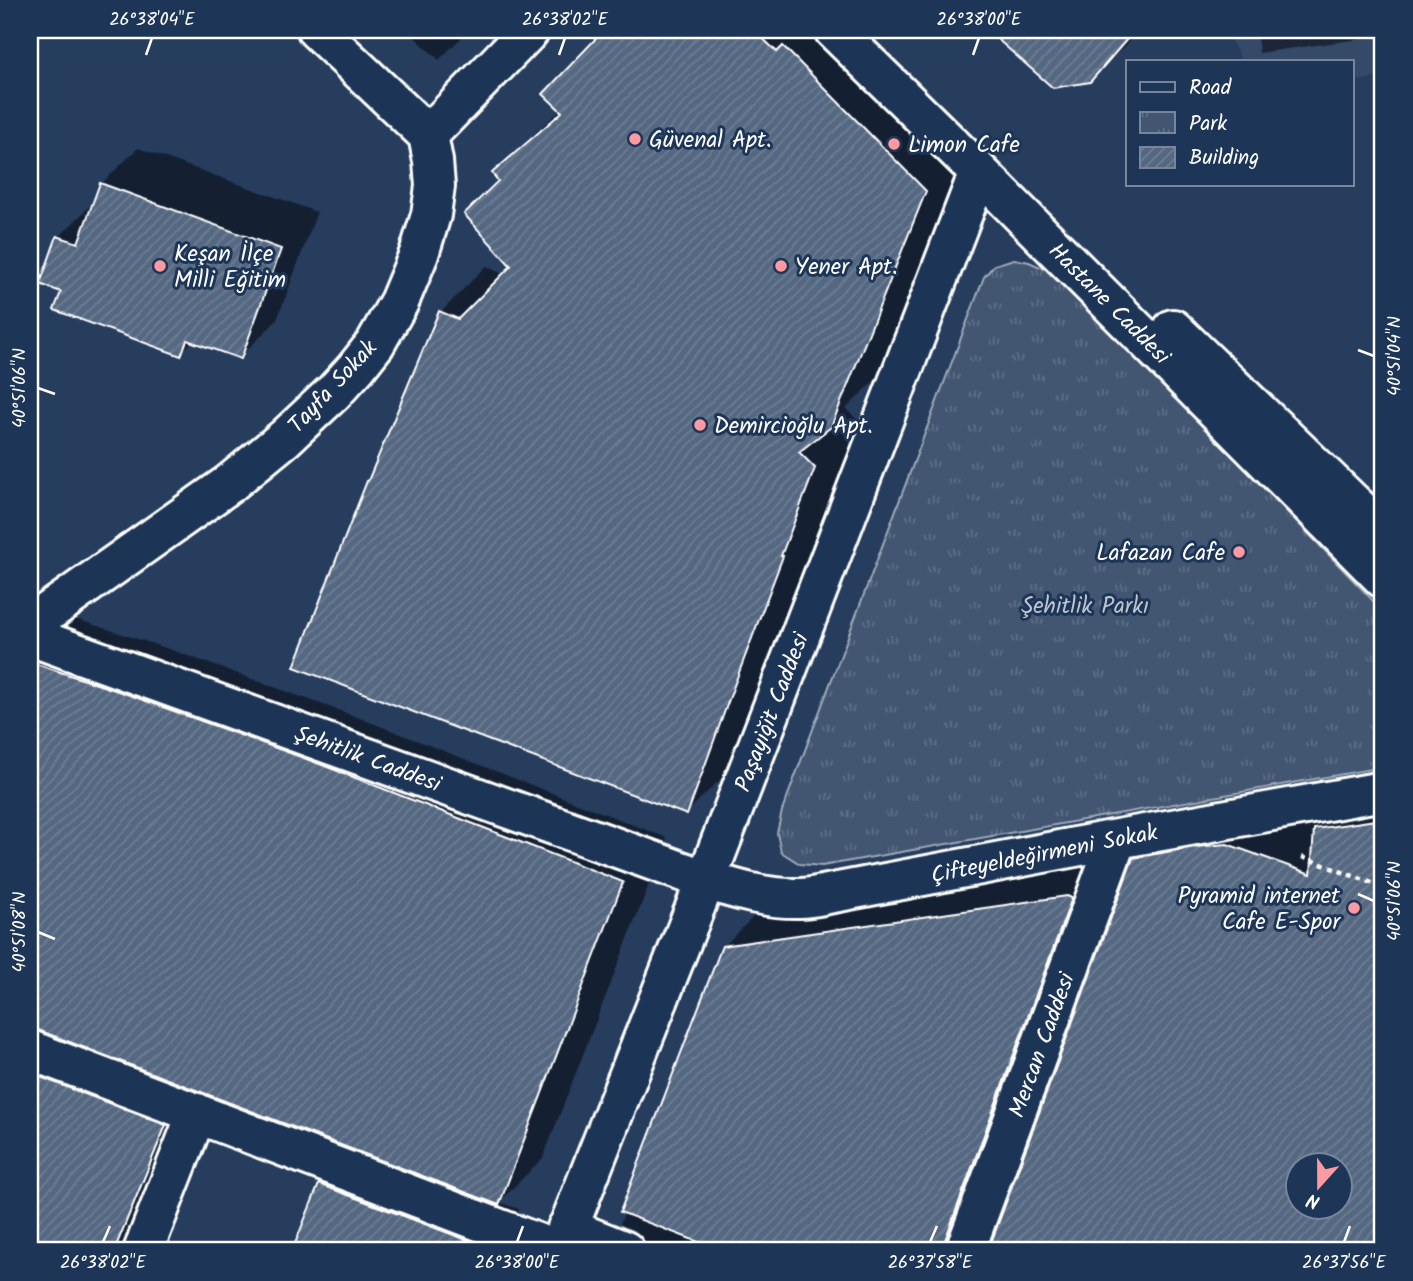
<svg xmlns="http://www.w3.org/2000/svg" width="1413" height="1281" viewBox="0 0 1413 1281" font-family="Kalam,sans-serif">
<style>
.built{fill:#344a68}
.park{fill:url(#park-tufts);stroke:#a0aab8;stroke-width:2}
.shadow{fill:#0007;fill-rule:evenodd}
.building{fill:url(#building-hatch);stroke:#fff;stroke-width:2;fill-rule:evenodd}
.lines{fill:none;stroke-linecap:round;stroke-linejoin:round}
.street-casing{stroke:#fff;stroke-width:44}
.secondary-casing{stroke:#fff;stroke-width:44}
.path{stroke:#fff;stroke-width:4.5;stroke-dasharray:5 5;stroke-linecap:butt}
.street{stroke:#1d3557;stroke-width:38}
.secondary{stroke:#1d3557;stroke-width:38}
.ticks{fill:none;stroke:#fff;stroke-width:2.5}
.poi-dot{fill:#ff9aa2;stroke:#1d3557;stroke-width:2.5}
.labels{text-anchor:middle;stroke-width:6;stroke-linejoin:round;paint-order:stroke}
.poi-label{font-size:23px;fill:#fff;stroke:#1d3557;text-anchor:start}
.street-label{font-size:23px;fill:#fff;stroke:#1d3557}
.park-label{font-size:23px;fill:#bdc4ce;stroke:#1d3557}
.neatline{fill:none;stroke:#fff;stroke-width:2.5}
.ticks-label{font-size:18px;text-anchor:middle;fill:#fff}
</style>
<defs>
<pattern id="park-tufts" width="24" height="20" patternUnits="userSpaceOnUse" patternTransform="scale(1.75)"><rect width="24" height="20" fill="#425672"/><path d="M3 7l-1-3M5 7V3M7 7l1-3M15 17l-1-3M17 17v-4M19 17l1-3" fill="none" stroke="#5e6f87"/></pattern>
<pattern id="building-hatch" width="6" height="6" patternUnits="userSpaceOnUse" patternTransform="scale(1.75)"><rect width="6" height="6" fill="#556781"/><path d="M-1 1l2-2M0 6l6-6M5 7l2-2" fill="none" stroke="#6e7e94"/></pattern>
</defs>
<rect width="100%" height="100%" fill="#263d5e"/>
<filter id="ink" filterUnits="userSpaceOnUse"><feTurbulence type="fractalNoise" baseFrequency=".0143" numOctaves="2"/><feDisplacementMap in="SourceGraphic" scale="14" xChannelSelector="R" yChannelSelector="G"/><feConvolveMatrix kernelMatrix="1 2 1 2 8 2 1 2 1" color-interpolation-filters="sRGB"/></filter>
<g filter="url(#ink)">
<!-- built -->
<path class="built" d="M 1225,30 L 1383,30 L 1383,76 L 1352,82 L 1352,61 L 1242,61 Z"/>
<!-- park -->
<path class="park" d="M 1014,259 L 1029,262 L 1045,269 L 1151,371 L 1383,611 L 1383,767 L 822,866 L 800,864 L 781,852 L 777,833 L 782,811 L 984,277 L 994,265 Z"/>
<!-- shadow -->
<path class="shadow" d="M 407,30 L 469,30 L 439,60 Z
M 607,30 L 856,30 L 970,145 L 876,379 L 846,409 L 860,422 L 826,510 L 827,511 L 777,644 L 732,768 L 686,813 L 370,479 L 441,312 L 486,266 L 505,275 L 513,267 L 500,181 L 494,173 L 540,128 L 562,109 L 545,93 Z
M 989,30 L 1140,30 L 1090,81 L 1054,87 Z
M 1256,30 L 1383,30 L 1383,36 L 1259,53 Z
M 138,148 L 317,212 L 277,320 L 240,357 L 193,341 L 180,354 L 63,291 L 42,283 L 59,237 L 96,200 L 101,184 Z
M 76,619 L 169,649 L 357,717 L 667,838 L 543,1158 L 499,1202 L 519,1209 L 502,1251 L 294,1251 L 321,1184 L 356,1149 L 205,1091 L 139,1251 L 30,1251 L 30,656 L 36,658 Z
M 1383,781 L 1383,1251 L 619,1251 L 638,1232 L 620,1224 L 723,947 L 769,901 L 1114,851 L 994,1220 L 1000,1224 L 1135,859 L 1181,813 ZM 1298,1166 L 1340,1166 L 1340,1208 L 1298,1208 Z"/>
<!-- building -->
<path class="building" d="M 604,30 L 754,30 L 777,52 L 783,46 L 926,191 L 831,427 L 799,452 L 815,468 L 781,556 L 783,556 L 732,691 L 687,815 L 294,667 L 367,481 L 368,481 L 439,311 L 458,319 L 511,266 L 464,214 L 498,181 L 492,173 L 562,112 L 543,94 Z
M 987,30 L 1135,30 L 1090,82 L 1053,88 Z
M 100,183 L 281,249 L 241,359 L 187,340 L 181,356 L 54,310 L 61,292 L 40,284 L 57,236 L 78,243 Z
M 30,662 L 124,693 L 312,761 L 623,882 L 499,1205 L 38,1030 L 30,1029 Z
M 1383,819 L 1383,1251 L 988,1251 L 1133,858 L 1195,847 L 1227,844 L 1311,874 L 1314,829 ZM 1298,1166 L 1340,1166 L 1340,1208 L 1298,1208 Z
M 1067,896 L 1072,898 L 944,1243 L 944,1251 L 722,1251 L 620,1212 L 722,946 Z
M 30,1073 L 166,1125 L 114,1251 L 30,1251 Z
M 319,1184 L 483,1246 L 481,1251 L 292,1251 Z"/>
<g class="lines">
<defs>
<path id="street" d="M 317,30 L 428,135
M 30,625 L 229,484 L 285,438 L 334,392 L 356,368 L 375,344 L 399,302 L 419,254 L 431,215 L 435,186 L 433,161 L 428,135 L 530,30
M 30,636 L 706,880 C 737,890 767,899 800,898 C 811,898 822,895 833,893 L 1117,839 L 1383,791
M 30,1050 L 558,1251
M 567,1228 L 625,1251
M 143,1251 L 197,1113
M 965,1251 L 1117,839"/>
<path id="secondary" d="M 834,30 L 979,172 L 1383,578
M 1173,329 L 1383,532
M 559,1251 L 706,880 L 979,172"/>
</defs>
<!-- street casing -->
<use href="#street" class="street-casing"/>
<!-- secondary casing -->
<use href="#secondary" class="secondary-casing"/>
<!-- path -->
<path class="path" d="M 1302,857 L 1383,887"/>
<!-- street -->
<use href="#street" class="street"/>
<!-- secondary -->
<use href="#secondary" class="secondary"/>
</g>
</g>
<!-- ticks -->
<path class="ticks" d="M 146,55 L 152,38M 559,55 L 565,38M 973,55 L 979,38M 1358,350 L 1374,356M 38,388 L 55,394M 1358,894 L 1374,901M 38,932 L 55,939M 103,1242 L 110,1226M 517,1242 L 523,1226M 930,1242 L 937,1226M 1344,1242 L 1350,1226"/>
<!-- markers -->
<g class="poi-dot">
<circle cx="635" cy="139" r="7"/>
<circle cx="894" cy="144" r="7"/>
<circle cx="160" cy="266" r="7"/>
<circle cx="781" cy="266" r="7"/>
<circle cx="700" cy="425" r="7"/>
<circle cx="1239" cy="552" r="7"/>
<circle cx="1354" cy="908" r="7"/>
</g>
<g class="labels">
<!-- poi labels -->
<g class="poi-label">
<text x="649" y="147">Güvenal Apt.</text>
<text x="908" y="152">Limon Cafe</text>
<text x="174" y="261">Keşan İlçe<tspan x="174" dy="26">Milli Eğitim</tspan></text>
<text x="795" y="274">Yener Apt.</text>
<text x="714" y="433">Demircioğlu Apt.</text>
<text x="1225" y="560" text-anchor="end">Lafazan Cafe</text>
<text x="1340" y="903" text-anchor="end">Pyramid internet<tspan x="1340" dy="26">Cafe E-Spor</tspan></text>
</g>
<!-- street labels -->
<g class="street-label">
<text transform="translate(1110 303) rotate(45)" y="8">Hastane Caddesi</text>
<text transform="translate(332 386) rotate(-47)" y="8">Tayfa Sokak</text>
<text transform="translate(771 712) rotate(-69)" y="8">Paşayiğit Caddesi</text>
<text transform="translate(368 758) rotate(20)" y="8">Şehitlik Caddesi</text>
<text transform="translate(1044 853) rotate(-11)" y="8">Çifteyeldeğirmeni Sokak</text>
<text transform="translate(1041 1045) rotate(-70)" y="8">Mercan Caddesi</text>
</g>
<!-- park labels -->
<g class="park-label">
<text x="1085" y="613">Şehitlik Parkı</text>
</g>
</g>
<!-- margin -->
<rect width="1413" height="1281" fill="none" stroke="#1d3557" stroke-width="77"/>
<!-- legend -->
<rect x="1126" y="60" width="228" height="126" fill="#1d3557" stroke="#77869a" stroke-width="2"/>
<rect x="1140" y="82" width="35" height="10" fill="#1d3557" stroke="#77869a" stroke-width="2"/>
<text x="1189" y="94" font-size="21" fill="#ffffff">Road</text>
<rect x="1140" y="112" width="35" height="21" fill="url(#park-tufts)" stroke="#77869a" stroke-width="2"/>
<text x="1189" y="130" font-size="21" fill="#ffffff">Park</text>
<rect x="1140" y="147" width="35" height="21" fill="url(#building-hatch)" stroke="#77869a" stroke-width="2"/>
<text x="1189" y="164" font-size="21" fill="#ffffff">Building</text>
<!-- north arrow -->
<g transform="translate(1319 1186) rotate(201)"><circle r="33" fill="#1d3557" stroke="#77869a" stroke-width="2"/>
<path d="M0-5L12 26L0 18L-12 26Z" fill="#ff9aa2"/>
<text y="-10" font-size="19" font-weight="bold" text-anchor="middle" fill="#ffffff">N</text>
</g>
<rect x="38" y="38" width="1336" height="1204" class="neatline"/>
<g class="ticks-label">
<text x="152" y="25">26°38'04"E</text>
<text x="565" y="25">26°38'02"E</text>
<text x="979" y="25">26°38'00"E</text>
<text transform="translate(1394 356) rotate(-90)" y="6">40°51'04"N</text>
<text transform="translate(19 388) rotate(-90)" y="6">40°51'06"N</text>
<text transform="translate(1394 901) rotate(-90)" y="6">40°51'06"N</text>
<text transform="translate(19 932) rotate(-90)" y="6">40°51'08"N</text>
<text x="103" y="1268">26°38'02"E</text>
<text x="517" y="1268">26°38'00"E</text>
<text x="930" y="1268">26°37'58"E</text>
<text x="1344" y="1268">26°37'56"E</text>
</g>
</svg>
